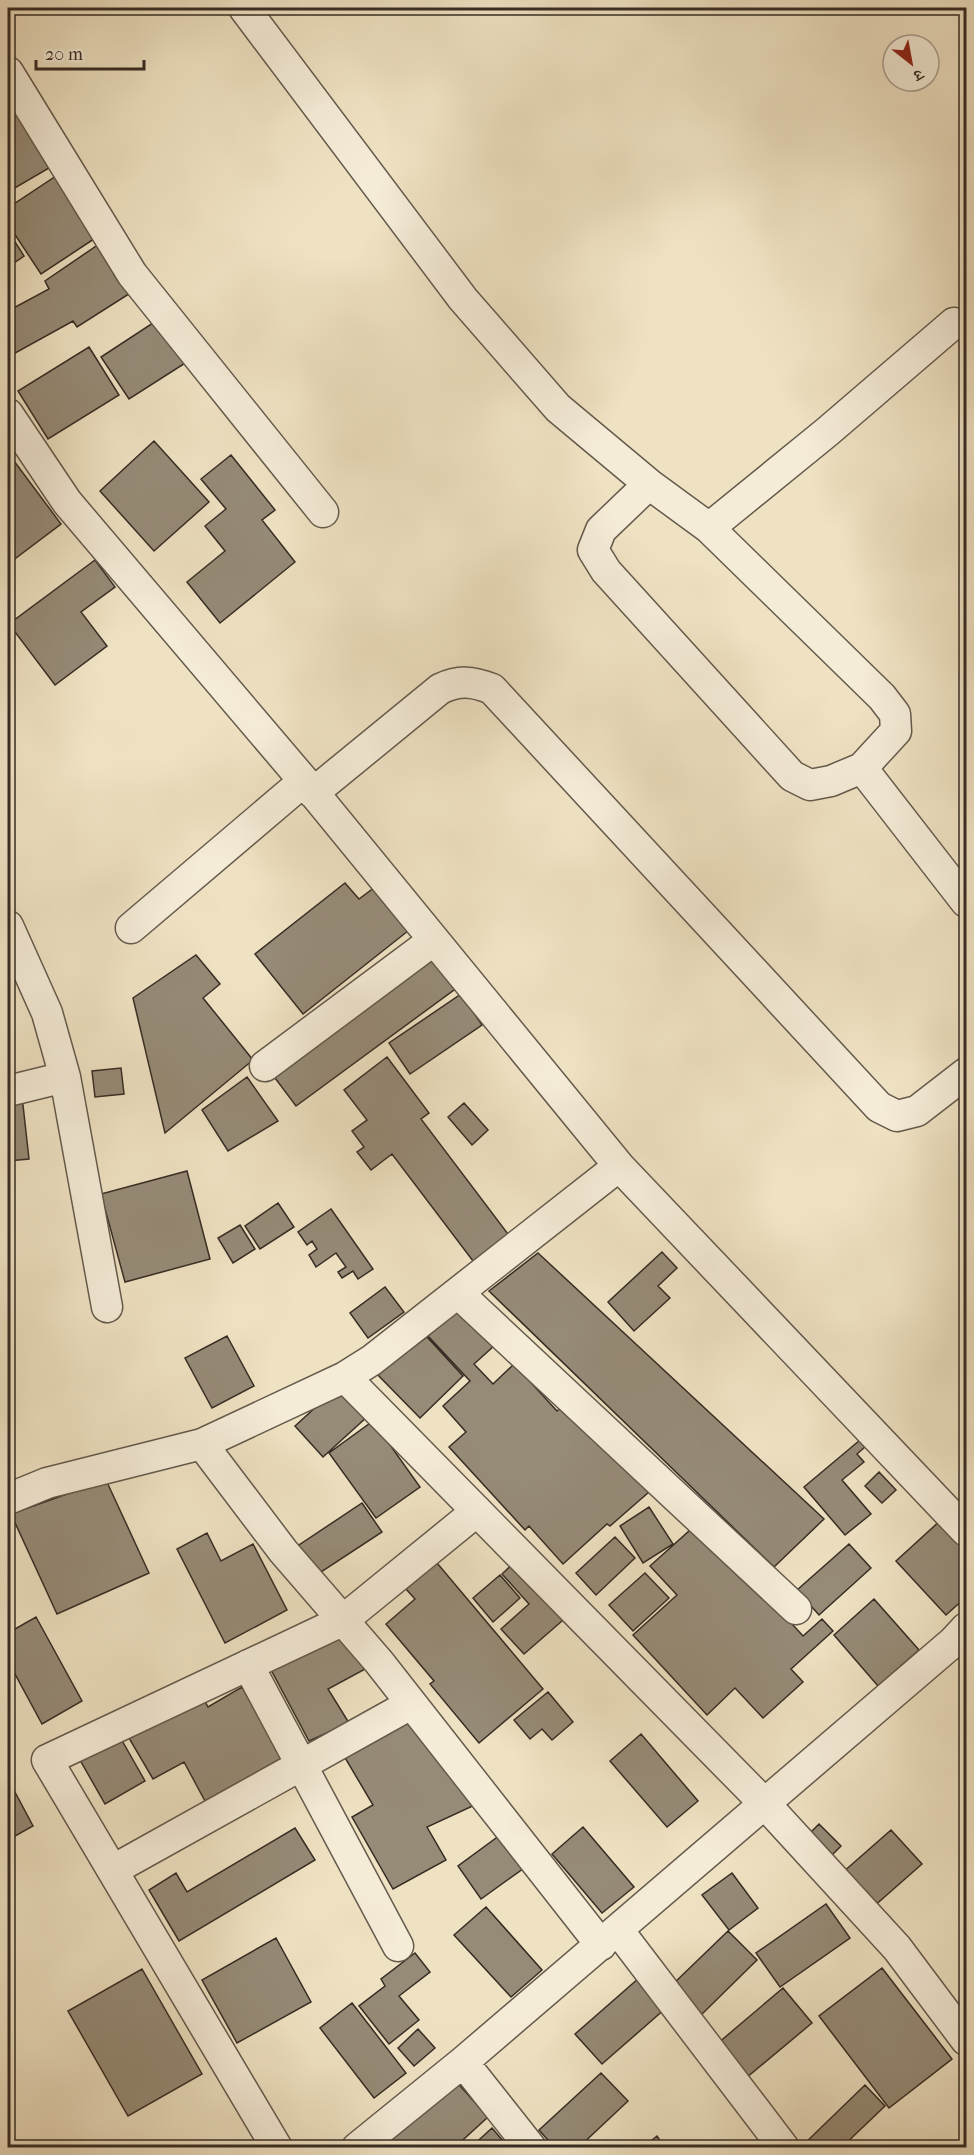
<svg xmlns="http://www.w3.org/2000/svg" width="974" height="2155" viewBox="0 0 974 2155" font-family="'IM FELL French Canon','Noto Serif Devanagari',serif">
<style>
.building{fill:#968b77;stroke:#362c24;stroke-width:1.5}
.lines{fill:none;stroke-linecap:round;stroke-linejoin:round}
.minor-casing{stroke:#645a4c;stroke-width:33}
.minor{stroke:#f5ecd8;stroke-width:30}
</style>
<rect width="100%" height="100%" fill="#efe2c3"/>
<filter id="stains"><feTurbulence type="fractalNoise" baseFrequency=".00333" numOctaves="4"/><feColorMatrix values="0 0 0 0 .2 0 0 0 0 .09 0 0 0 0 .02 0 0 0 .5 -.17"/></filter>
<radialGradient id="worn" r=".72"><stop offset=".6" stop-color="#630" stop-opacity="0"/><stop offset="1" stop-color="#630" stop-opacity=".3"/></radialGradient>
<!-- building -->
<path class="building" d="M 8,96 L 49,168 L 8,192 Z
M 59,174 L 100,235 L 41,274 L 8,224 L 8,208 Z
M 8,231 L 24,256 L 8,267 Z
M 102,242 L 132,292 L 77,327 L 73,321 L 8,357 L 8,311 L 49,289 L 45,281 Z
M 162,317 L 190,360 L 129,399 L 101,357 Z
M 89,347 L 119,395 L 48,439 L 18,391 Z
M 154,441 L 209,502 L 154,551 L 100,491 Z
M 231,455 L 275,510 L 262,520 L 295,562 L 220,623 L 187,582 L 225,551 L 205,526 L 226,509 L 201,479 Z
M 14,461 L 61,524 L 8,564 L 8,465 Z
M 95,560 L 115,587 L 81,612 L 107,646 L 55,685 L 9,624 Z
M 345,883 L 359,899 L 379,884 L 413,927 L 303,1014 L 255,954 Z
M 435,954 L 458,987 L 296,1106 L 272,1074 Z
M 196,955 L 220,984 L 203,998 L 253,1060 L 165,1133 L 133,998 Z
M 461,994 L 482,1025 L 410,1074 L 389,1043 Z
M 387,1057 L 429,1113 L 421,1119 L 508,1234 L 473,1261 L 392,1154 L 371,1170 L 357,1152 L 364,1147 L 352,1131 L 367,1120 L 344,1090 Z
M 121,1068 L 124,1094 L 95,1097 L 92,1071 Z
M 247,1077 L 278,1121 L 228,1151 L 202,1110 Z
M 22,1096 L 29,1159 L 8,1161 L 8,1098 Z
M 464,1103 L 488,1130 L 472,1145 L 448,1117 Z
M 187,1171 L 210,1259 L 125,1282 L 101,1194 Z
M 278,1203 L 294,1227 L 260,1249 L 245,1226 Z
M 331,1209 L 373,1269 L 358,1279 L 353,1271 L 342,1278 L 338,1272 L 346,1267 L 336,1253 L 316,1267 L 309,1255 L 317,1249 L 312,1241 L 307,1245 L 298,1232 Z
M 240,1225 L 255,1249 L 233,1263 L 218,1238 Z
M 662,1252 L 677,1268 L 658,1286 L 670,1298 L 634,1331 L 608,1302 Z
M 538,1253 L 824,1519 L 774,1567 L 489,1291 Z
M 385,1287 L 404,1312 L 368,1338 L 350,1313 Z
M 460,1307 L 495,1345 L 474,1364 L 493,1384 L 514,1364 L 557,1411 L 568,1402 L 649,1492 L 610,1526 L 607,1524 L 563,1564 L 529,1526 L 525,1530 L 449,1447 L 466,1432 L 443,1406 L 470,1381 L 428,1336 Z
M 227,1336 L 254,1386 L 212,1408 L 185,1358 Z
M 427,1337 L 463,1376 L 420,1418 L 377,1374 Z
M 340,1385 L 368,1416 L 323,1457 L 295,1426 Z
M 373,1421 L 420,1487 L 376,1518 L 329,1453 Z
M 860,1440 L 865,1447 L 857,1454 L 864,1462 L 842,1480 L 871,1514 L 845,1535 L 804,1487 Z
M 879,1472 L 896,1490 L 882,1503 L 865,1486 Z
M 106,1480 L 149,1573 L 57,1614 L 11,1514 Z
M 362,1503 L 382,1532 L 315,1576 L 296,1547 Z
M 649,1507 L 673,1544 L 643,1563 L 620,1526 Z
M 942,1519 L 966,1542 L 966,1597 L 946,1615 L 896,1561 Z
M 699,1522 L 803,1636 L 822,1619 L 833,1631 L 791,1669 L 803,1682 L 763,1718 L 735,1688 L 707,1715 L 633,1635 L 677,1595 L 650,1566 Z
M 207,1533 L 221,1561 L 253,1544 L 287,1610 L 225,1643 L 177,1549 Z
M 615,1537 L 635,1558 L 596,1595 L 576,1573 Z
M 849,1544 L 871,1568 L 819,1615 L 797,1590 Z
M 519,1558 L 570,1614 L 524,1654 L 501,1629 L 529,1604 L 502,1574 Z
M 437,1563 L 543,1689 L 479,1743 L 430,1684 L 434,1681 L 386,1624 L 415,1599 L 406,1589 Z
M 645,1573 L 669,1598 L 633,1631 L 609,1605 Z
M 500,1575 L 520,1598 L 493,1622 L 473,1598 Z
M 874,1599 L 919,1650 L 878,1686 L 834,1635 Z
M 36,1617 L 82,1701 L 42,1724 L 8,1661 L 8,1633 Z
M 339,1633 L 367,1668 L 328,1689 L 349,1723 L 309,1741 L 269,1666 Z
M 242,1687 L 282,1758 L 205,1801 L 184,1762 L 153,1779 L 129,1738 L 202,1696 L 208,1707 Z
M 548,1692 L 573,1722 L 552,1740 L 542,1729 L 530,1739 L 514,1720 Z
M 409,1718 L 477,1804 L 427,1827 L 446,1860 L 393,1889 L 352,1817 L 373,1805 L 344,1756 Z
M 641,1734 L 698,1801 L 667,1827 L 610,1761 Z
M 120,1737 L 145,1781 L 105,1804 L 80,1760 Z
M 8,1779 L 33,1826 L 8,1840 Z
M 819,1824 L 841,1846 L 830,1857 L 808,1835 Z
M 583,1827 L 634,1887 L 602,1913 L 552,1854 Z
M 295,1828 L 315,1860 L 179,1941 L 149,1890 L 176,1873 L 187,1892 Z
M 507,1830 L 531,1863 L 481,1899 L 458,1866 Z
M 891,1830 L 922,1864 L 872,1908 L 842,1873 Z
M 732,1873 L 758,1908 L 729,1930 L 702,1895 Z
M 826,1904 L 850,1938 L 780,1987 L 756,1953 Z
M 486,1907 L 542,1970 L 511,1997 L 454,1935 Z
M 728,1931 L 757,1960 L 699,2017 L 670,1987 Z
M 276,1938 L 311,2002 L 237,2043 L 202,1980 Z
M 415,1953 L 430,1972 L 399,1996 L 419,2020 L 389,2044 L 359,2006 L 385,1986 L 381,1979 Z
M 882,1968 L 952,2059 L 889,2108 L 819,2016 Z
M 142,1969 L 202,2074 L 128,2116 L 68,2011 Z
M 639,1978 L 666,2008 L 602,2064 L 575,2034 Z
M 783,1988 L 812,2023 L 746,2078 L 717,2044 Z
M 352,2003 L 406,2073 L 374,2098 L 320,2028 Z
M 418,2029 L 435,2048 L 414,2066 L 398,2048 Z
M 601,2073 L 628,2101 L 578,2148 L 555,2148 L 539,2130 Z
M 453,2078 L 488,2117 L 454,2148 L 376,2148 Z
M 865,2085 L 885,2106 L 841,2148 L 800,2148 Z
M 492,2128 L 509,2148 L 470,2148 Z
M 657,2136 L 665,2148 L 642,2148 Z
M 966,2139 L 966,2148 L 955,2148 Z"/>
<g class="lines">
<defs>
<path id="minor" d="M 244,8 L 463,299 L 558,408 L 649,484 L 601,530 L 593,550 L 606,571 L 792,776 L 810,785 L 831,781 L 862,768 L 966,902
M 8,72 L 132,274 L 323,512
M 8,414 L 67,502 L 304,781 L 619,1166 L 372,1360 L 345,1377 L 202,1444 L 47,1483 L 8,1499
M 649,484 L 709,528 L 882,697 L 895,714 L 896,731 L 862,768
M 709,528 L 827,432 L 954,323
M 313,793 L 440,689 C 459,680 472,681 492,689 L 879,1107 L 897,1116 L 917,1111 L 966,1073
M 8,926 L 47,1013 L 65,1077 L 8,1091
M 131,928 L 304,781
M 265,1066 L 434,940
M 65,1077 L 107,1307
M 619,1166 L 966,1531
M 458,1293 L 796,1609
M 345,1377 L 765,1804 L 897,1948 L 966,2040
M 202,1444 L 283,1551 L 379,1662 L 601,1945
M 248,1665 L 398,1946
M 113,1870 L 411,1704
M 618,1930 L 784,2148
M 463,2062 L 531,2148
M 277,2148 L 47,1760 L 342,1621 L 477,1511
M 357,2148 L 463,2062 L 953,1642 L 966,1628"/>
</defs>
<!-- minor casing -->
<use href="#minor" class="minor-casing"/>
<!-- minor -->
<use href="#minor" class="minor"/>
</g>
<!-- margin -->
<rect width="974" height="2155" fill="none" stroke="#efe2c3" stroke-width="30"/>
<rect x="9" y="9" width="956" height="2137" fill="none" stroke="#362c24" stroke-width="3"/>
<rect x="15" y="15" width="944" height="2125" fill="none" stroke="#362c24" stroke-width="1.5"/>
<!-- north arrow -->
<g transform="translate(911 63) rotate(149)"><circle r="28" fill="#f5ecd8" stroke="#a99f90" stroke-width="1.5"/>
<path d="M0-4.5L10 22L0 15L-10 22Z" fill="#8f2418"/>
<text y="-9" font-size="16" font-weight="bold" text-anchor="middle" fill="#362c24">उ</text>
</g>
<!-- scale -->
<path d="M36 60v9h108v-9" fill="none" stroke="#362c24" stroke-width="3"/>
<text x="45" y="60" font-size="18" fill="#362c24" stroke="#f5ecd8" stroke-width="4.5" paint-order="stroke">20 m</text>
<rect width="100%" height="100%" filter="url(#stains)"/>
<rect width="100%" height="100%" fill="url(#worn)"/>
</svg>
